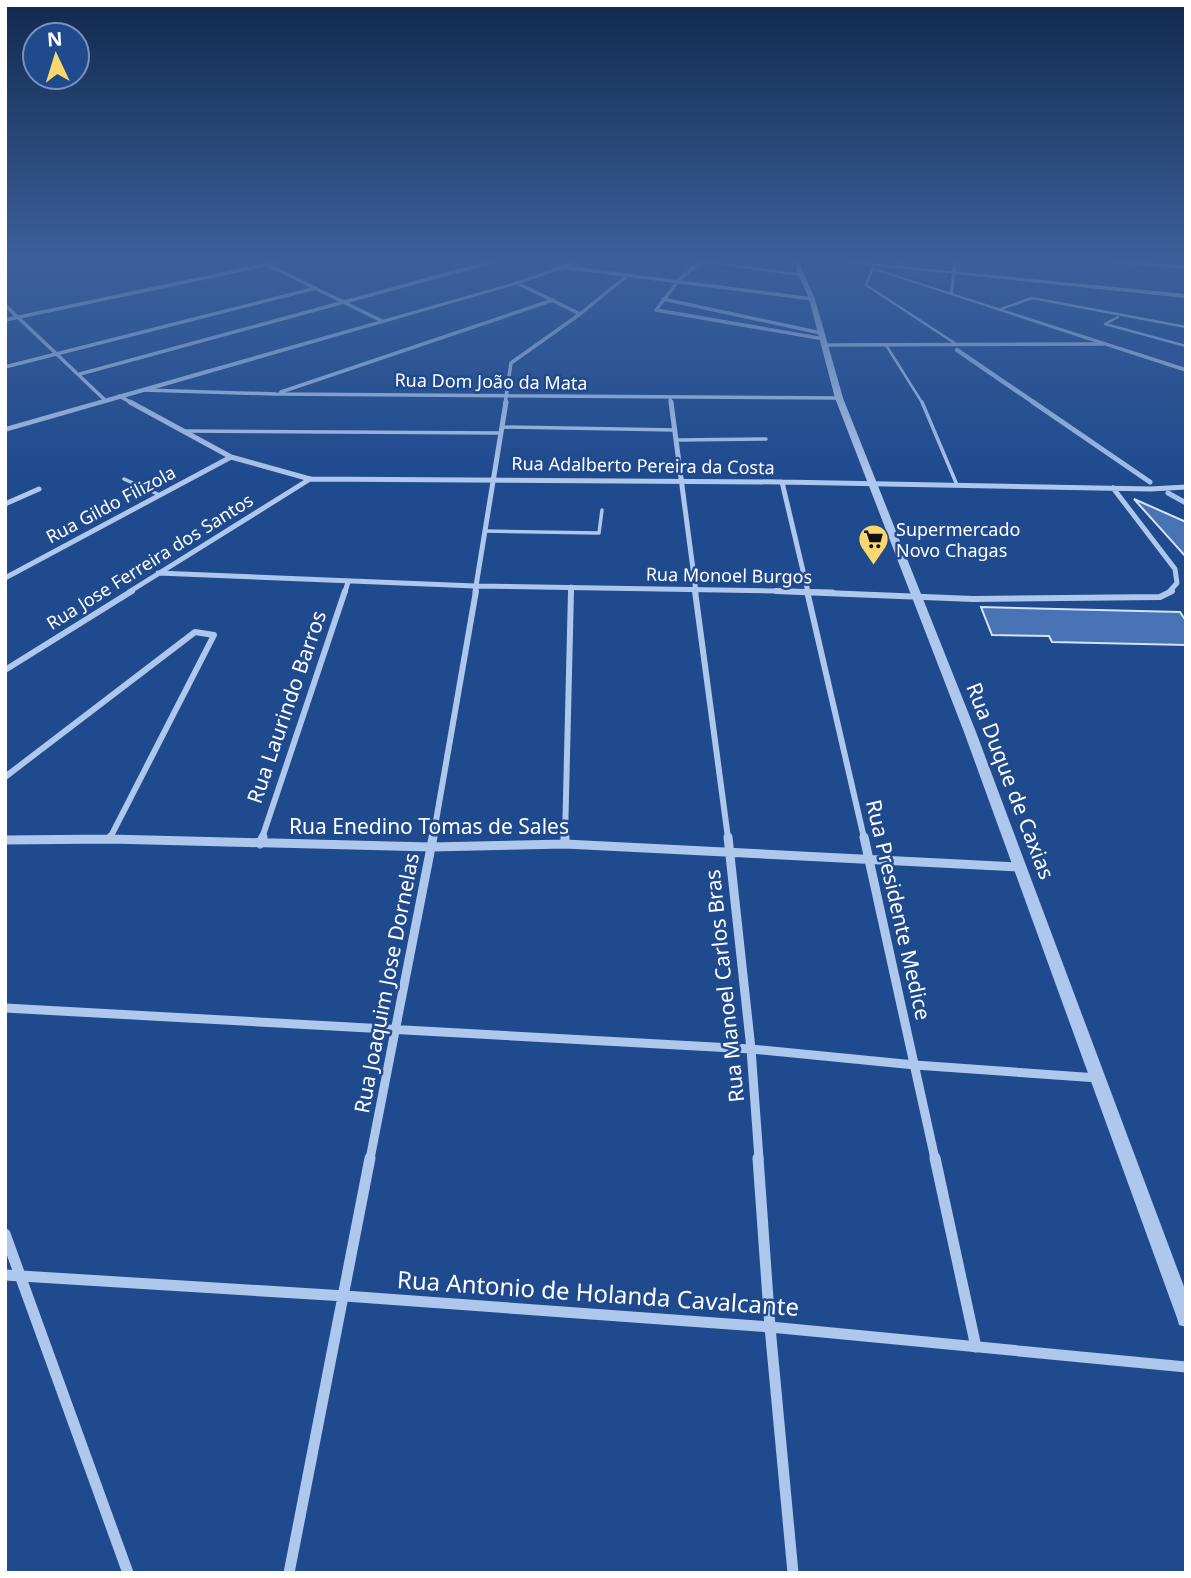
<svg xmlns="http://www.w3.org/2000/svg" width="1191" height="1578" viewBox="0 0 1191 1578" font-family="'Noto Sans',sans-serif">
<style>
.green{fill:#3363ab}
.lines{fill:none;stroke-linecap:round;stroke-linejoin:round}
.stream-far1{stroke:#a1c1ee;stroke-width:4.5}
.stream{stroke:#a1c1ee;stroke-width:5}
.building{fill:#4873b5;stroke:#d3e2f9;stroke-width:2}
.service-far1{stroke:#aec7ec;stroke-width:2.5}
.service{stroke:#aec7ec;stroke-width:3.5}
.minor-far4{stroke:#aec7ec;stroke-width:3.5}
.minor-far3{stroke:#aec7ec;stroke-width:5}
.minor-far2{stroke:#aec7ec;stroke-width:6}
.minor-far1{stroke:#aec7ec;stroke-width:9}
.minor{stroke:#aec7ec;stroke-width:11}
.tertiary{fill:#aec7ec;fill-rule:evenodd}
.labels{text-anchor:middle;stroke-width:5;stroke-linejoin:round;paint-order:stroke}
.far-street-label{font-size:18px;fill:#fff;stroke:#1f4a8e}
.far-poi-label{font-size:18px;fill:#fff;stroke:#1f4a8e;text-anchor:start}
.street-label{font-size:21px;fill:#fff;stroke:#1f4a8e}
.near-street-label{font-size:24px;fill:#fff;stroke:#1f4a8e}
</style>
<rect width="100%" height="100%" fill="#1f4a8e"/>
<!-- green -->
<path class="green" d="M 900,268 L 941,272 L 948,276 L 944,282 L 936,284 L 896,272 L 895,270 Z"/>
<g class="lines">
<!-- stream-far1 -->
<path class="stream-far1" d="M 957,350 L 1036,404"/>
<!-- stream -->
<path class="stream" d="M 1033,402 L 1150,482
M 1168,493 L 1186,503"/>
</g>
<!-- building -->
<path class="building" d="M 1134,499 L 1186,522 L 1186,557 Z
M 981,607 L 1180,612 L 1186,621 L 1186,645 L 1052,642 L 1049,636 L 992,635 Z"/>
<g class="lines">
<!-- service-far1 -->
<path class="service-far1" d="M 873,268 L 866,285 L 956,344
M 1001,309 L 1032,298 L 1186,327
M 1118,317 L 1105,324 L 1186,346
M 886,345 L 923,404"/>
<!-- service -->
<path class="service" d="M 922,402 L 957,485
M 502,427 L 675,430
M 184,431 L 501,433
M 676,440 L 766,439
M 124,479 L 160,495
M 485,531 L 599,533 L 602,510"/>
<!-- minor-far4 -->
<path class="minor-far4" d="M 703,259 L 679,280 L 656,310 L 824,339
M 899,259 L 899,266
M 1094,259 L 1186,268
M 264,263 L 382,321
M 563,267 L 812,299
M 517,283 L 580,314
M 951,293 L 956,259
M 663,299 L 821,333
M 5,305 L 106,401
M 5,320 L 293,259
M 825,345 L 1103,344
M 5,367 L 316,288
M 80,374 L 502,259
M 143,390 L 276,394 L 839,398
M 281,392 L 553,300
M 119,396 L 134,404
M 670,398 L 671,404
M 505,404 L 511,363 L 580,314 L 628,275"/>
<!-- minor-far3 -->
<path class="minor-far3" d="M 130,402 L 231,457 L 310,479 L 782,482 L 1151,489 L 1186,487
M 671,402 L 696,592
M 782,482 L 808,592
M 1113,488 L 1175,569 L 1177,583 L 1169,592
M 5,504 L 39,489
M 158,573 L 475,586 L 833,592
M 5,578 L 231,457
M 129,592 L 310,479
M 345,592 L 348,582
M 475,592 L 506,402
M 571,592 L 571,587"/>
<!-- minor-far2 -->
<path class="minor-far2" d="M 695,591 L 728,838
M 776,591 L 973,599 L 1160,597 L 1172,591
M 807,591 L 864,838
M 5,670 L 132,591
M 5,777 L 195,632 L 214,635 L 110,838
M 262,838 L 345,591
M 433,838 L 476,591
M 565,838 L 571,591"/>
<!-- minor-far1 -->
<path class="minor-far1" d="M 728,837 L 751,1049 L 759,1159
M 864,837 L 935,1159
M 110,839 L 111,837
M 5,840 L 110,839 L 431,847 L 565,844 L 1020,867
M 260,844 L 263,837
M 565,844 L 565,837
M 5,1008 L 751,1049 L 915,1065 L 1098,1078
M 370,1159 L 433,837"/>
<!-- minor -->
<path class="minor" d="M 758,1158 L 770,1327 L 793,1573
M 935,1158 L 976,1347
M 5,1234 L 128,1573
M 5,1275 L 345,1296 L 770,1327 L 1186,1367
M 289,1573 L 370,1158"/>
<!-- tertiary -->
<path class="tertiary" d="M 5,259 L 14,259 L 5,262 Z
M 573,259 L 580,259 L 565,268 L 519,284 L 5,432 L 5,427 L 515,282 L 561,266 Z
M 680,259 L 694,259 L 797,273 L 795,259 L 801,259 L 801,268 L 815,299 L 843,398 L 976,732 L 1186,1292 L 1186,1327 L 1179,1325 L 1177,1318 L 964,732 L 835,398 L 809,299 L 799,276 Z
M 809,259 L 827,259 L 1186,294 L 1186,298 Z
M 874,268 L 1186,368 L 1186,372 L 874,270 Z"/>
</g>
<!-- sky -->
<linearGradient id="sky" x2="0" y2="1"><stop stop-color="#11294e"/><stop offset="0.54" stop-color="#3c609b"/><stop offset="1" stop-color="#3c609b" stop-opacity="0"/></linearGradient>
<rect width="1191" height="480" fill="url(#sky)"/>
<!-- icons -->
<defs>
<symbol id="supermarket-pin" viewBox="-11 -11 22 30"><path d="M0 17L-7.5 6A9.5 9.5 0 1 1 7.5 6Z" fill="#fad86e" stroke="#1f4a8e"/><path d="M-6-5.5h2.5l.6 2H6L4.5 2H-2.5L-4.4-4H-6ZM-1.5 3.2a1.3 1.3 0 1 0 .1 0ZM3 3.2a1.3 1.3 0 1 0 .1 0Z" fill="#111"/></symbol>
</defs>
<g fill-rule="evenodd">
<use href="#supermarket-pin" x="856" y="522" width="35" height="47"/>
</g>
<g class="labels">
<!-- far-street labels -->
<g class="far-street-label">
<text transform="translate(491 382) rotate(1)" y="6">Rua Dom João da Mata</text>
<text transform="translate(643 466) rotate(1)" y="6">Rua Adalberto Pereira da Costa</text>
<text transform="translate(111 505) rotate(-28)" y="6">Rua Gildo Filizola</text>
<text transform="translate(150 562) rotate(-32)" y="6">Rua Jose Ferreira dos Santos</text>
<text transform="translate(729 576) rotate(1)" y="6">Rua Monoel Burgos</text>
</g>
<!-- far-poi labels -->
<g class="far-poi-label">
<text x="896" y="536">Supermercado<tspan x="896" dy="21">Novo Chagas</tspan></text>
</g>
<!-- street labels -->
<g class="street-label">
<text transform="translate(287 707) rotate(-71)" y="7">Rua Laurindo Barros</text>
<text transform="translate(1010 781) rotate(69)" y="7">Rua Duque de Caxias</text>
<text x="429" y="834">Rua Enedino Tomas de Sales</text>
<text transform="translate(898 910) rotate(77)" y="7">Rua Presidente Medice</text>
<text transform="translate(387 983) rotate(-79)" y="7">Rua Joaquim Jose Dornelas</text>
<text transform="translate(725 986) rotate(-96)" y="7">Rua Manoel Carlos Bras</text>
</g>
<!-- near-street labels -->
<g class="near-street-label">
<text transform="translate(598 1294) rotate(4)" y="8">Rua Antonio de Holanda Cavalcante</text>
</g>
</g>
<!-- border -->
<rect width="1191" height="1578" fill="none" stroke="#ffffff" stroke-width="14"/>
<!-- north arrow -->
<g transform="translate(56 56) rotate(356)"><circle r="33" fill="#1f4a8e" stroke="#7992bb" stroke-width="2"/>
<path d="M0-5L12 26L0 18L-12 26Z" fill="#fad86e"/>
<text y="-10" font-size="19" font-weight="bold" text-anchor="middle" fill="#ffffff">N</text>
</g>
</svg>
